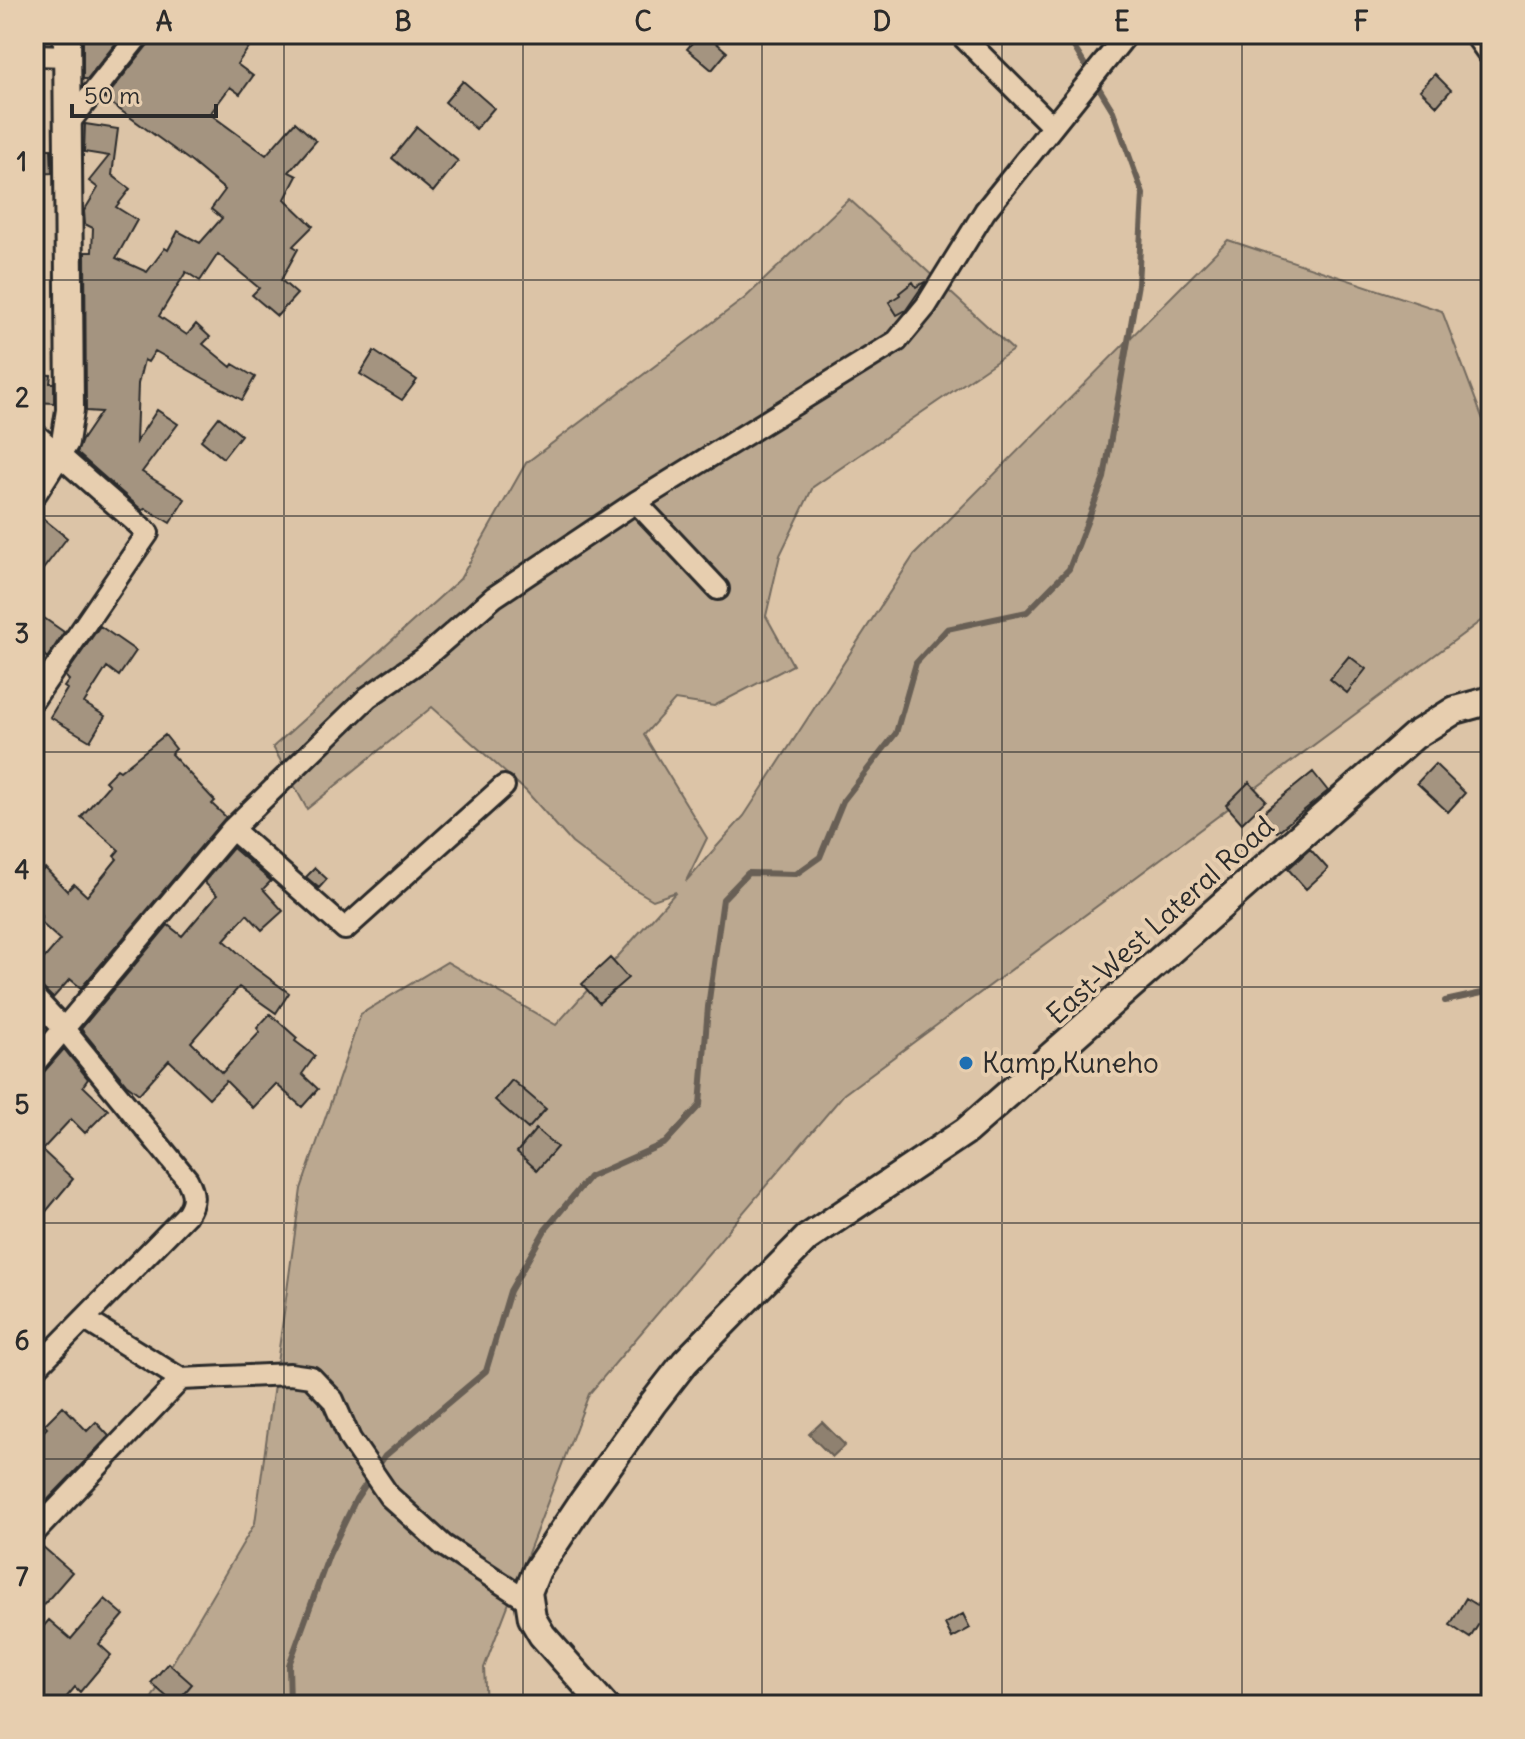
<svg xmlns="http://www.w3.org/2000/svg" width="1525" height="1739" viewBox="0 0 1525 1739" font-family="Delius,sans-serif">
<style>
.green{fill:#bba890;stroke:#736a5e;stroke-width:2}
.water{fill:#8f8170;stroke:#675f54;stroke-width:2}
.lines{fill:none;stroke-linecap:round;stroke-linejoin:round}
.stream{stroke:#675f54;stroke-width:6}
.building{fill:#a49480;stroke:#2b2b2b;stroke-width:2}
.minor-casing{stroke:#2b2b2b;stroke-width:26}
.major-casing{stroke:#2b2b2b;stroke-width:32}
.minor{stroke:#e7ceaf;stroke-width:20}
.major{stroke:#e7ceaf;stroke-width:26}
.grid{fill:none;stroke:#2b2b2b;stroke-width:2;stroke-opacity:0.55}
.poi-dot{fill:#1f6fb2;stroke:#e7ceaf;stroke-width:3}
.labels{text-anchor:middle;stroke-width:8;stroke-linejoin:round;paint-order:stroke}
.street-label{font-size:28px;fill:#2b2b2b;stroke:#e7ceaf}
.poi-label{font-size:28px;fill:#2b2b2b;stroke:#e7ceaf;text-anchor:start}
.neatline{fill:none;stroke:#2b2b2b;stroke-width:3}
.grid-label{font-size:26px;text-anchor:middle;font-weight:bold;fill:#2b2b2b}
</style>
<rect width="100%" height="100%" fill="#dcc4a7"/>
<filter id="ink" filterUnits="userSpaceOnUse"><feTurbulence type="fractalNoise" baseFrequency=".0125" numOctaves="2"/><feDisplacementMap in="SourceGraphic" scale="16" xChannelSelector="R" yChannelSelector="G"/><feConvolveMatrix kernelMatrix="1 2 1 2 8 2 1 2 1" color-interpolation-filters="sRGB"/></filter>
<g filter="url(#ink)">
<!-- green -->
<path class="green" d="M 849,199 L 1013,350 L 813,487 L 780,555 L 766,616 L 793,665 L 714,706 L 675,700 L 644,735 L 707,838 L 686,881 L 744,816 L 914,555 L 1228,240 L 1442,311 L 1491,441 L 1490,614 L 844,1094 L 589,1394 L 484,1668 L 486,1705 L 143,1705 L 150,1701 L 255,1523 L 301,1189 L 361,1014 L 447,962 L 556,1025 L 676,892 L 653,900 L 623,882 L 572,843 L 526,791 L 432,707 L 307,809 L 273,747 L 460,579 L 526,463 L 745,298 Z"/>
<!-- water -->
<path class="water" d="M 822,1422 L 845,1445 L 832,1457 L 809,1434 Z"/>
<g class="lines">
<!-- stream -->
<path class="stream" d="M 1445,1001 L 1491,991
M 376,1469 L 385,1456 L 486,1371 L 510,1291 L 545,1230 L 589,1177 L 665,1143 L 700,1105 L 708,1007 L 723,899 L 748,873 L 796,874 L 820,857 L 843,801 L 896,733 L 916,663 L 947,629 L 1027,612 L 1069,569 L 1104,478 L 1138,284 L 1143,194 L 1113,111 L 1066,34
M 290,1705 L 289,1665 L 329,1555 L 356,1499 L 370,1478"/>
</g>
<!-- building -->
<path class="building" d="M 83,34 L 123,34 L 87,79 L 83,79 Z
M 153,34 L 254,34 L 248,41 L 252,43 L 237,64 L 253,76 L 240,94 L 230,87 L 210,114 L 266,155 L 295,122 L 316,141 L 289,172 L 297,176 L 285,199 L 313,226 L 293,246 L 298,249 L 281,280 L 297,294 L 277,316 L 252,295 L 259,288 L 218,254 L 200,281 L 186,272 L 159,316 L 187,335 L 196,324 L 210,337 L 203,344 L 231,367 L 233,364 L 255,377 L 242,400 L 155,351 L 148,362 L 144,360 L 138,384 L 136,442 L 157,410 L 178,424 L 142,472 L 185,499 L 170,523 L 145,508 L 143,511 L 77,453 L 82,440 L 101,412 L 86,411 L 85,252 L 92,252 L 93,228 L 85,224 L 84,211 L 98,188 L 89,181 L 109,156 L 84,152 L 85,124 L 118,129 L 112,175 L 130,189 L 116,207 L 137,220 L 116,258 L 147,272 L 165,248 L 168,250 L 178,231 L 200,243 L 222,218 L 211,209 L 225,190 L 189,160 L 105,99 L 150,42 Z
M 700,34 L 706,34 L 727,52 L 712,70 L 687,49 Z
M 1435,74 L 1451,90 L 1437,106 L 1420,90 Z
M 463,81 L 494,108 L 476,129 L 445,102 Z
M 417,127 L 458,161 L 433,192 L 392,158 Z
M 34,149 L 51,149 L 52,173 L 34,174 Z
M 926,281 L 906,310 L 897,315 L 889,302 L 900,295 L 899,293 L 913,282 L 916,287 Z
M 374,351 L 417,380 L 402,400 L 360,374 Z
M 34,374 L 51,375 L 50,383 L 54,383 L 54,403 L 34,402 Z
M 219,417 L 241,435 L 223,458 L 201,440 Z
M 34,511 L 67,538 L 34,581 Z
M 34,611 L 64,632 L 47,658 L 34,645 Z
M 100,626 L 136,651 L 119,676 L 107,667 L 84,703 L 105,716 L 90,741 L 50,717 L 67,689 L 64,687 L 69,680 L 65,676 Z
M 1349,656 L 1366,669 L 1347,693 L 1330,679 Z
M 165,735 L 176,749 L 171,754 L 215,801 L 212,804 L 226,817 L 81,988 L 70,979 L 53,998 L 43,988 L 34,984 L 34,970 L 60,940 L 39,921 L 42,917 L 34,908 L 34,879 L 45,868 L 67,891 L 74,884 L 87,896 L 117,859 L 114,856 L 119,850 L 81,817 L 109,785 L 105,781 L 117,769 L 120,771 Z
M 1435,764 L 1465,793 L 1448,812 L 1417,783 Z
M 1313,772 L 1328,791 L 1277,832 L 1261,814 Z
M 1249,782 L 1266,800 L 1242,823 L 1226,805 Z
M 233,848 L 271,881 L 263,889 L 283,911 L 262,930 L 247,914 L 224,940 L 255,968 L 289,993 L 276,1013 L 239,987 L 191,1042 L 222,1073 L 260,1032 L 257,1028 L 270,1014 L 297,1038 L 295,1041 L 315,1056 L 302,1074 L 318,1089 L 302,1107 L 276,1084 L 253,1108 L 226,1081 L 209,1098 L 169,1060 L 139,1094 L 126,1084 L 81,1029 L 168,925 L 182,936 L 217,895 L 204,882 Z
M 1310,849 L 1328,869 L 1306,889 L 1288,869 Z
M 315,868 L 327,879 L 319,888 L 306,877 Z
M 610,958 L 628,978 L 599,1003 L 582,984 Z
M 64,1049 L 88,1079 L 83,1086 L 108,1110 L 85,1133 L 71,1119 L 42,1150 L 73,1179 L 34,1226 L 34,1077 L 44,1072 Z
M 512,1080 L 546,1109 L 528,1129 L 495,1100 Z
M 536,1129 L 557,1147 L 537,1170 L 517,1152 Z
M 63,1406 L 87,1431 L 96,1422 L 109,1436 L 34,1514 L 34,1441 L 47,1428 L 44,1425 Z
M 42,1546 L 72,1572 L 34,1616 L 34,1555 Z
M 1466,1598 L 1487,1611 L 1470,1638 L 1450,1625 Z
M 105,1599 L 124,1615 L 99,1644 L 111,1655 L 80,1692 L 75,1687 L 60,1705 L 34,1705 L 34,1637 L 49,1620 L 71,1639 Z
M 963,1614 L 970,1628 L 952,1638 L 945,1624 Z
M 168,1663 L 192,1684 L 175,1704 L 151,1683 Z"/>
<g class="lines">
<defs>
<path id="minor" d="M 960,34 L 1052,126
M 34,55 L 67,56
M 68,124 L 140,34
M 34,433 L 148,533 L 34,699
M 636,502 L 718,589
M 232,829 L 345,929 L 504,786
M 34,997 L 64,1029 L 187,1179 C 195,1194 195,1202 186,1215 L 34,1370
M 34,1064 L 232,829 L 368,697 L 423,659 L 494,597 L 636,502 L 897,341 L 926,306 L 985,211 L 1127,34
M 84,1319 L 181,1379 L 290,1374 L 311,1377 L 333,1400 L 350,1439 L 389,1496 L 443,1545 L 527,1600
M 34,1533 L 181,1379"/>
<path id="major" d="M 1478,34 L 1491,52
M 34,491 L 65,442 L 70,410 L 67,34
M 604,1705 L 542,1635 L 532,1618 L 528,1592 L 537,1570 L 581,1504 L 653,1403 L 685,1362 L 807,1238 L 966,1131 L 1414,736 L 1455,710 L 1491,700"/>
</defs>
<!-- minor casing -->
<use href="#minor" class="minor-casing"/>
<!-- major casing -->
<use href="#major" class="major-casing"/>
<!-- minor -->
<use href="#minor" class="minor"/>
<!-- major -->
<use href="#major" class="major"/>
</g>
</g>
<!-- grid -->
<path class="grid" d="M 284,34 L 284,1705M 523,34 L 523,1705M 762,34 L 762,1705M 1002,34 L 1002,1705M 1242,34 L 1242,1705M 34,280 L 1491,280M 34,516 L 1491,516M 34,752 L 1491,752M 34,987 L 1491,987M 34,1223 L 1491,1223M 34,1459 L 1491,1459"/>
<!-- markers -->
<circle class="poi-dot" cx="966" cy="1063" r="8"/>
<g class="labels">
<!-- street labels -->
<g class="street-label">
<text transform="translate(1160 920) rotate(-42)" y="10">East-West Lateral Road</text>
</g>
<!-- poi labels -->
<g class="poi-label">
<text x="982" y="1073">Kamp Kuneho</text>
</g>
</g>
<!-- margin -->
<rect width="1525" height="1739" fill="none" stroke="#e7ceaf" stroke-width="88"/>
<!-- scale -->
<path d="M72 104v12h144v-12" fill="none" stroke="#2b2b2b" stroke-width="4"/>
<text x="84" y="104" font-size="24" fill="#2b2b2b" stroke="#e7ceaf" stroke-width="6" paint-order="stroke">50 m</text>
<rect x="44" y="44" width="1437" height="1651" class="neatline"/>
<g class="grid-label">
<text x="164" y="31">A</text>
<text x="403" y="31">B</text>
<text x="643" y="31">C</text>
<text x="882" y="31">D</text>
<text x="1122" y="31">E</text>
<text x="1361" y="31">F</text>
<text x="22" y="171">1</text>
<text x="22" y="407">2</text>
<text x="22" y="643">3</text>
<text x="22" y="879">4</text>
<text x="22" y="1114">5</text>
<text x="22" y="1350">6</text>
<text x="22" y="1586">7</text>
</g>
</svg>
